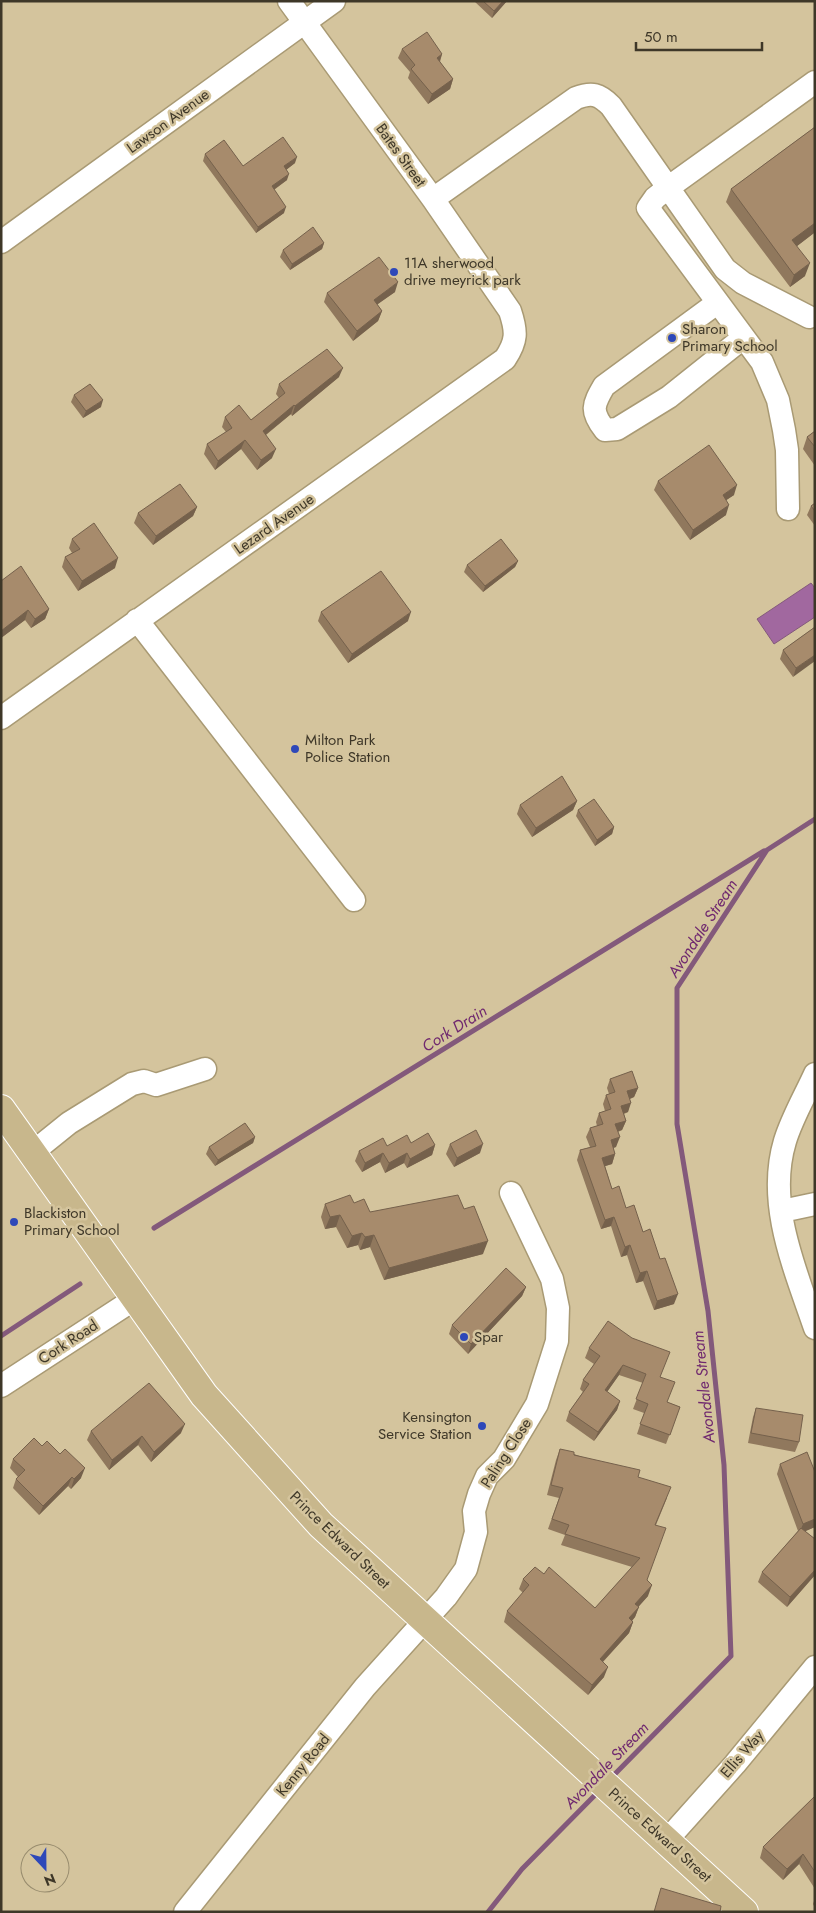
<svg xmlns="http://www.w3.org/2000/svg" width="816" height="1913" viewBox="0 0 816 1913" font-family="Jost,sans-serif">
<style>
.water{fill:#a1689f;stroke:#83597b}
.lines{fill:none;stroke-linecap:round;stroke-linejoin:round}
.stream{stroke:#83597b;stroke-width:5}
.minor-casing{stroke:#a99a74;stroke-width:25}
.major-casing{stroke:#fff;stroke-width:30}
.minor{stroke:#fff;stroke-width:22}
.major{stroke:#c8b78c;stroke-width:28}
.wall{fill:#90785d}
.shaded-wall{fill:#75614c}
.building{fill:#a78b6c;stroke:#75614c}
.poi-dot{fill:#2e48b9;stroke:#d4c49d;stroke-width:2}
.labels{text-anchor:middle;stroke-width:5;stroke-linejoin:round;paint-order:stroke}
.street-label{font-size:15px;fill:#3e3728;stroke:#d4c49d}
.poi-label{font-size:15px;fill:#3e3728;stroke:#d4c49d;text-anchor:start}
.water-label{font-size:16px;font-style:italic;fill:#70296f;stroke:#d4c49d}
</style>
<rect width="100%" height="100%" fill="#d4c49d"/>
<!-- water -->
<path class="water" d="M 811,583 L 815,588 L 815,617 L 774,644 L 757,619 Z"/>
<g class="lines">
<!-- stream -->
<path class="stream" d="M 154,1228 L 764,851
M 1,1336 L 80,1284
M 610,1779 L 731,1656 L 724,1465 L 708,1311 L 677,1124 L 677,988 L 767,850 L 815,819
M 488,1912 L 522,1869 L 599,1791"/>
<defs>
<path id="minor" d="M 433,199 L 576,98 C 592,92 599,94 611,106 L 725,269 L 743,283 L 809,317
M 1,242 L 334,1
M 717,303 L 604,386 C 593,405 590,411 605,430 L 617,429 L 669,397 L 743,338
M 788,509 L 787,450 L 784,430 L 778,400 L 762,362 L 648,208 L 655,198 L 669,187 L 815,82
M 137,620 L 354,900
M 1,718 L 505,359 C 517,341 517,332 510,311 L 433,199 L 289,1
M 815,1074 C 805,1096 792,1118 785,1141 C 766,1204 795,1269 815,1328
M 33,1152 L 69,1123 L 132,1084 L 144,1081 L 156,1085 L 205,1069
M 782,1211 L 815,1204
M 1,1386 L 136,1298
M 667,1840 L 735,1764 L 815,1667
M 185,1912 L 365,1687 L 446,1597 L 466,1569 L 476,1532 L 474,1511 L 479,1494 L 487,1476 L 504,1459 L 537,1404 L 557,1341 L 558,1308 L 552,1279 L 511,1193"/>
<path id="major" d="M 1,1109 L 204,1395 L 321,1525 L 744,1912"/>
</defs>
<!-- minor casing -->
<use href="#minor" class="minor-casing"/>
<!-- major casing -->
<use href="#major" class="major-casing"/>
<!-- minor -->
<use href="#minor" class="minor"/>
<!-- major -->
<use href="#major" class="major"/>
</g>
<!-- wall -->
<path class="wall" d="M 474,1 L 507,1 L 492,18 Z
M 402,49 L 442,54 L 440,62 L 453,79 L 450,89 L 428,104 L 408,78 L 410,72 L 398,58 Z
M 815,127 L 815,234 L 814,233 L 797,246 L 805,276 L 790,287 L 726,202 L 731,189 Z
M 205,154 L 243,166 L 295,163 L 286,170 L 287,180 L 274,190 L 284,213 L 256,233 L 203,161 Z
M 324,243 L 322,249 L 290,270 L 280,257 L 283,250 Z
M 395,292 L 377,304 L 382,311 L 378,321 L 353,341 L 324,302 L 327,293 Z
M 339,377 L 292,416 L 291,414 L 266,435 L 272,458 L 257,470 L 241,449 L 215,470 L 204,454 L 207,444 L 226,432 L 222,427 L 225,417 L 251,420 L 279,398 L 276,394 L 279,384 Z
M 74,395 L 101,407 L 83,418 L 71,402 Z
M 815,431 L 815,466 L 803,449 L 807,437 Z
M 658,481 L 734,495 L 726,500 L 726,515 L 690,540 L 654,490 Z
M 815,503 L 815,526 L 807,515 L 811,506 Z
M 197,507 L 193,516 L 153,545 L 134,523 L 138,513 Z
M 72,539 L 115,568 L 78,591 L 62,567 L 65,557 L 72,553 L 69,548 Z
M 518,561 L 515,567 L 483,592 L 464,572 L 467,565 Z
M 1,581 L 49,609 L 45,619 L 31,628 L 25,620 L 1,638 Z
M 321,612 L 408,621 L 348,663 L 318,621 Z
M 815,627 L 793,677 L 780,659 L 783,650 Z
M 577,801 L 573,810 L 532,837 L 517,814 L 520,805 Z
M 578,810 L 614,827 L 612,834 L 595,846 L 576,816 Z
M 610,1079 L 638,1088 L 634,1097 L 630,1099 L 628,1112 L 624,1114 L 626,1121 L 622,1130 L 618,1132 L 616,1147 L 613,1148 L 615,1154 L 612,1164 L 605,1166 L 612,1189 L 643,1232 L 674,1304 L 654,1310 L 643,1281 L 636,1283 L 627,1255 L 621,1257 L 611,1226 L 601,1229 L 577,1160 L 580,1150 L 590,1147 L 586,1137 L 590,1128 L 597,1126 L 596,1122 L 599,1113 L 605,1111 L 603,1104 L 606,1095 L 609,1094 L 607,1088 Z
M 255,1137 L 253,1143 L 215,1166 L 206,1154 L 209,1147 Z
M 411,1143 L 435,1145 L 432,1155 L 407,1168 L 404,1163 L 385,1173 L 380,1162 L 362,1172 L 355,1161 L 359,1151 L 387,1146 Z
M 450,1144 L 480,1153 L 454,1167 L 446,1154 Z
M 354,1203 L 370,1212 L 483,1254 L 384,1280 L 370,1247 L 360,1250 L 358,1245 L 347,1248 L 336,1227 L 325,1229 L 321,1217 L 325,1204 Z
M 526,1287 L 522,1296 L 468,1354 L 449,1334 L 452,1325 Z
M 589,1348 L 661,1377 L 667,1402 L 680,1407 L 666,1444 L 637,1434 L 644,1413 L 633,1409 L 643,1383 L 619,1375 L 607,1392 L 620,1401 L 617,1410 L 594,1441 L 566,1421 L 569,1412 L 583,1392 L 580,1389 L 583,1380 L 594,1364 L 585,1358 Z
M 756,1408 L 799,1442 L 795,1452 L 748,1443 L 753,1417 Z
M 91,1431 L 181,1433 L 151,1462 L 138,1445 L 109,1470 L 87,1440 Z
M 42,1446 L 60,1454 L 81,1478 L 71,1489 L 68,1486 L 39,1515 L 13,1488 L 16,1479 L 18,1477 L 10,1468 L 13,1459 Z
M 560,1449 L 638,1477 L 667,1498 L 656,1525 L 647,1580 L 648,1596 L 639,1606 L 635,1617 L 632,1621 L 633,1622 L 629,1633 L 603,1662 L 604,1677 L 588,1695 L 504,1622 L 507,1611 L 523,1593 L 519,1589 L 523,1579 L 544,1574 L 595,1608 L 632,1567 L 561,1545 L 565,1535 L 548,1529 L 559,1498 L 547,1495 L 556,1460 Z
M 780,1464 L 815,1472 L 815,1527 L 805,1531 L 815,1539 L 815,1575 L 787,1607 L 758,1582 L 762,1572 L 798,1531 L 777,1474 Z
M 815,1796 L 815,1889 L 799,1864 L 783,1880 L 760,1858 L 763,1847 Z
M 815,1898 L 815,1908 L 813,1904 Z"/>
<!-- shaded-wall -->
<path class="shaded-wall" d="M 503,1 L 507,1 L 492,18 L 494,11 Z
M 442,54 L 439,63 L 437,58 Z
M 453,79 L 450,89 L 428,104 L 432,94 Z
M 297,157 L 295,163 L 282,173 L 284,166 Z
M 289,174 L 287,180 L 269,193 L 272,186 Z
M 286,207 L 284,213 L 256,233 L 258,227 Z
M 815,223 L 815,231 L 814,233 L 788,253 L 792,240 Z
M 324,243 L 322,249 L 290,270 L 292,264 Z
M 810,263 L 805,276 L 790,287 L 794,275 Z
M 398,282 L 395,292 L 371,309 L 374,300 Z
M 382,311 L 378,321 L 353,341 L 357,331 Z
M 343,368 L 339,377 L 292,416 L 295,406 Z
M 103,400 L 101,407 L 83,418 L 86,411 Z
M 294,405 L 291,414 L 259,440 L 263,431 Z
M 245,440 L 241,449 L 215,470 L 218,461 Z
M 276,449 L 272,458 L 257,470 L 261,460 Z
M 737,485 L 734,495 L 719,505 L 723,495 Z
M 729,505 L 726,515 L 690,540 L 693,530 Z
M 197,507 L 193,516 L 153,545 L 156,536 Z
M 118,558 L 115,568 L 78,591 L 82,581 Z
M 518,561 L 515,567 L 483,592 L 485,586 Z
M 49,609 L 45,619 L 31,628 L 35,619 Z
M 28,610 L 25,620 L 1,638 L 1,631 Z
M 411,612 L 408,621 L 348,663 L 352,654 Z
M 815,655 L 815,661 L 793,677 L 796,668 Z
M 577,801 L 573,810 L 532,837 L 536,828 Z
M 614,827 L 612,834 L 595,846 L 597,840 Z
M 638,1088 L 634,1097 L 624,1101 L 627,1091 Z
M 631,1103 L 628,1112 L 618,1115 L 621,1106 Z
M 626,1121 L 622,1130 L 612,1133 L 615,1124 Z
M 255,1137 L 253,1143 L 215,1166 L 218,1160 Z
M 620,1137 L 616,1147 L 607,1150 L 611,1140 Z
M 483,1144 L 480,1153 L 454,1167 L 457,1158 Z
M 435,1145 L 432,1155 L 407,1168 L 410,1159 Z
M 383,1153 L 380,1162 L 362,1172 L 365,1163 Z
M 407,1153 L 404,1163 L 385,1173 L 389,1163 Z
M 615,1154 L 612,1164 L 599,1168 L 602,1158 Z
M 340,1215 L 336,1227 L 325,1229 L 330,1217 Z
M 614,1217 L 611,1226 L 601,1229 L 605,1220 Z
M 362,1233 L 358,1245 L 347,1248 L 352,1236 Z
M 374,1235 L 370,1247 L 360,1250 L 365,1237 Z
M 488,1241 L 483,1254 L 384,1280 L 389,1268 Z
M 630,1245 L 627,1255 L 621,1257 L 625,1247 Z
M 647,1271 L 643,1281 L 636,1283 L 640,1273 Z
M 526,1287 L 522,1296 L 468,1354 L 471,1344 Z
M 678,1294 L 674,1304 L 654,1310 L 657,1301 Z
M 623,1365 L 619,1375 L 602,1399 L 605,1390 Z
M 620,1401 L 617,1410 L 594,1441 L 598,1432 Z
M 185,1424 L 181,1433 L 151,1462 L 154,1452 Z
M 142,1436 L 138,1445 L 109,1470 L 112,1460 Z
M 85,1468 L 81,1478 L 71,1489 L 74,1479 Z
M 72,1477 L 68,1486 L 39,1515 L 43,1506 Z
M 815,1519 L 815,1527 L 799,1534 L 803,1524 Z
M 815,1570 L 815,1575 L 787,1607 L 790,1597 Z
M 652,1585 L 648,1596 L 632,1614 L 635,1604 Z
M 639,1607 L 635,1617 L 625,1629 L 629,1618 Z
M 633,1622 L 629,1633 L 596,1669 L 600,1659 Z
M 608,1667 L 604,1677 L 588,1695 L 592,1685 Z
M 803,1854 L 799,1864 L 783,1880 L 787,1869 Z"/>
<!-- building -->
<path class="building" d="M 483,1 L 503,1 L 494,11 Z
M 427,32 L 442,54 L 437,58 L 453,79 L 432,94 L 411,69 L 415,65 L 402,49 Z
M 815,127 L 815,223 L 792,240 L 810,263 L 794,275 L 731,189 Z
M 283,137 L 297,157 L 284,166 L 289,174 L 272,186 L 286,207 L 258,227 L 205,154 L 224,140 L 243,166 Z
M 313,227 L 324,243 L 292,264 L 283,250 Z
M 379,257 L 398,282 L 374,300 L 382,311 L 357,331 L 327,293 Z
M 327,349 L 343,368 L 295,406 L 294,405 L 263,431 L 276,449 L 261,460 L 245,440 L 218,461 L 207,444 L 232,428 L 225,417 L 239,405 L 251,420 L 285,393 L 279,384 Z
M 90,384 L 103,400 L 86,411 L 74,395 Z
M 815,431 L 815,447 L 807,437 Z
M 709,445 L 737,485 L 723,495 L 729,505 L 693,530 L 658,481 Z
M 180,484 L 197,507 L 156,536 L 138,513 Z
M 815,503 L 815,511 L 811,506 Z
M 94,523 L 118,558 L 82,581 L 65,557 L 80,549 L 72,539 Z
M 501,539 L 518,561 L 485,586 L 467,565 Z
M 21,566 L 49,609 L 35,619 L 28,610 L 1,631 L 1,581 Z
M 381,571 L 411,612 L 352,654 L 321,612 Z
M 815,627 L 815,655 L 796,668 L 783,650 Z
M 562,776 L 577,801 L 536,828 L 520,805 Z
M 594,799 L 614,827 L 597,840 L 578,810 Z
M 632,1071 L 638,1088 L 627,1091 L 631,1103 L 621,1106 L 626,1121 L 615,1124 L 620,1137 L 611,1140 L 615,1154 L 602,1158 L 612,1189 L 619,1186 L 626,1208 L 634,1205 L 643,1232 L 650,1229 L 660,1259 L 665,1258 L 678,1294 L 657,1301 L 647,1271 L 640,1273 L 630,1245 L 625,1247 L 614,1217 L 605,1220 L 580,1150 L 596,1146 L 590,1128 L 603,1124 L 599,1113 L 611,1109 L 606,1095 L 615,1092 L 610,1079 Z
M 245,1123 L 255,1137 L 218,1160 L 209,1147 Z
M 476,1130 L 483,1144 L 457,1158 L 450,1144 Z
M 428,1133 L 435,1145 L 410,1159 L 407,1153 L 389,1163 L 383,1153 L 365,1163 L 359,1151 L 383,1138 L 387,1146 L 407,1135 L 411,1143 Z
M 350,1195 L 354,1203 L 364,1199 L 370,1212 L 458,1195 L 464,1209 L 474,1206 L 488,1241 L 389,1268 L 374,1235 L 365,1237 L 362,1233 L 352,1236 L 340,1215 L 330,1217 L 325,1204 Z
M 506,1268 L 526,1287 L 471,1344 L 452,1325 Z
M 608,1321 L 632,1338 L 670,1352 L 660,1377 L 675,1382 L 667,1402 L 680,1407 L 670,1435 L 640,1424 L 648,1404 L 636,1399 L 646,1374 L 623,1365 L 605,1390 L 620,1401 L 598,1432 L 569,1412 L 589,1384 L 583,1380 L 600,1356 L 589,1348 Z
M 149,1383 L 185,1424 L 154,1452 L 142,1436 L 112,1460 L 91,1431 Z
M 756,1408 L 803,1415 L 799,1442 L 751,1433 Z
M 34,1438 L 42,1446 L 47,1441 L 60,1454 L 65,1449 L 85,1468 L 74,1479 L 72,1477 L 43,1506 L 16,1479 L 25,1470 L 13,1459 Z
M 560,1449 L 574,1452 L 574,1455 L 640,1470 L 638,1477 L 671,1487 L 655,1525 L 666,1528 L 647,1580 L 652,1585 L 635,1604 L 639,1607 L 629,1618 L 633,1622 L 600,1659 L 608,1667 L 592,1685 L 507,1611 L 529,1585 L 523,1579 L 535,1567 L 544,1574 L 549,1567 L 595,1608 L 640,1558 L 565,1534 L 569,1525 L 552,1519 L 563,1488 L 551,1485 Z
M 807,1452 L 815,1472 L 815,1519 L 803,1524 L 780,1464 Z
M 801,1528 L 815,1539 L 815,1570 L 790,1597 L 762,1572 Z
M 815,1796 L 815,1872 L 803,1854 L 787,1869 L 763,1847 Z
M 661,1888 L 721,1906 L 720,1912 L 654,1912 Z"/>
<!-- markers -->
<g class="poi-dot">
<circle cx="394" cy="272" r="5"/>
<circle cx="672" cy="338" r="5"/>
<circle cx="295" cy="749" r="5"/>
<circle cx="14" cy="1222" r="5"/>
<circle cx="464" cy="1337" r="5"/>
<circle cx="482" cy="1426" r="5"/>
</g>
<g class="labels">
<!-- street labels -->
<g class="street-label">
<text transform="translate(168 121) rotate(-36)" y="5">Lawson Avenue</text>
<text transform="translate(401 155) rotate(54)" y="5">Bates Street</text>
<text transform="translate(274 524) rotate(-35)" y="5">Lezard Avenue</text>
<text transform="translate(68 1342) rotate(-33)" y="5">Cork Road</text>
<text transform="translate(506 1453) rotate(-57)" y="5">Paling Close</text>
<text transform="translate(340 1540) rotate(44)" y="5">Prince Edward Street</text>
<text transform="translate(742 1754) rotate(-49)" y="5">Ellis Way</text>
<text transform="translate(303 1765) rotate(-51)" y="5">Kenny Road</text>
<text transform="translate(660 1835) rotate(42)" y="5">Prince Edward Street</text>
</g>
<!-- poi labels -->
<g class="poi-label">
<text x="404" y="268">11A sherwood<tspan x="404" dy="17">drive meyrick park</tspan></text>
<text x="682" y="334">Sharon<tspan x="682" dy="17">Primary School</tspan></text>
<text x="305" y="745">Milton Park<tspan x="305" dy="17">Police Station</tspan></text>
<text x="24" y="1218">Blackiston<tspan x="24" dy="17">Primary School</tspan></text>
<text x="474" y="1342">Spar</text>
<text x="472" y="1422" text-anchor="end">Kensington<tspan x="472" dy="17">Service Station</tspan></text>
</g>
<!-- water labels -->
<g class="water-label">
<text transform="translate(702 928) rotate(-57)" y="6">Avondale Stream</text>
<text transform="translate(454 1028) rotate(-32)" y="6">Cork Drain</text>
<text transform="translate(703 1387) rotate(-96)" y="6">Avondale Stream</text>
<text transform="translate(606 1765) rotate(-46)" y="6">Avondale Stream</text>
</g>
</g>
<!-- border -->
<rect width="816" height="1913" fill="none" stroke="#3e3728" stroke-width="5"/>
<!-- north arrow -->
<g transform="translate(45 1868) rotate(158)"><circle r="24" fill="#d4c49d" stroke="#988c6e"/>
<path d="M0-4L9 19L0 12L-9 19Z" fill="#2e48b9"/>
<text y="-8" font-size="14" font-weight="bold" text-anchor="middle" fill="#3e3728">N</text>
</g>
<!-- scale -->
<path d="M636 42v8h126v-8" fill="none" stroke="#3e3728" stroke-width="2.5"/>
<text x="644" y="42" font-size="15" fill="#3e3728" stroke="#d4c49d" stroke-width="4" paint-order="stroke">50 m</text>
</svg>
